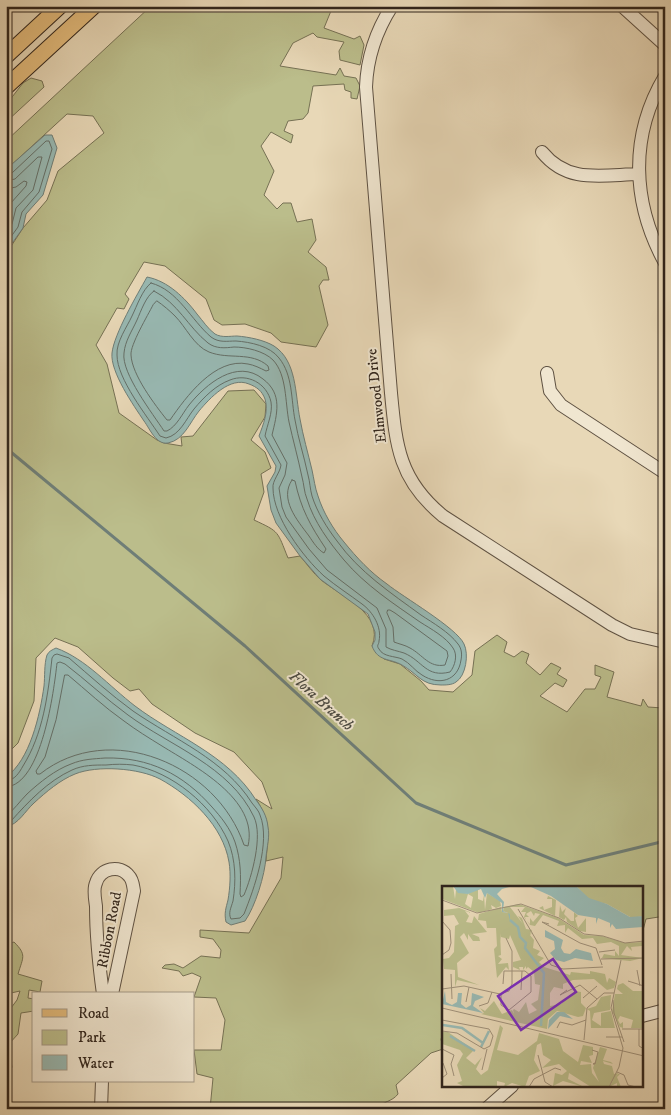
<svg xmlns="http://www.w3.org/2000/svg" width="671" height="1115" viewBox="0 0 671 1115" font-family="'IM FELL DW Pica',serif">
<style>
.green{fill:#bbbd8b;stroke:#767154}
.water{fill:#98b9b3;stroke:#6f7e77}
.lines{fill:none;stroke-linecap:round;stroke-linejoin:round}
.shore{stroke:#646f68;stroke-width:1}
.stream{stroke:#6f7e77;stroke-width:3}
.minor-casing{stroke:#5f5243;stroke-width:14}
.major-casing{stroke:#31251c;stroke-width:17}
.minor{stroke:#f0e6d0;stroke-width:12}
.major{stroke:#e4bc7c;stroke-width:15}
.labels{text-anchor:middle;stroke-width:4;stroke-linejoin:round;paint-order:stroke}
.street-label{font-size:15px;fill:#31251c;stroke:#f0e6d0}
.water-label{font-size:16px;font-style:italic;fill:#4b4a42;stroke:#f0e6d0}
.inset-river{fill:none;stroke:#98b9b3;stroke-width:2.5}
.inset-road{fill:none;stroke:#9f9079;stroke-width:1}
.view{fill:#7b2cbf;fill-opacity:0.15;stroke:#7b2cbf;stroke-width:2.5}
.inset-edge{fill:none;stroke:#31251c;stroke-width:2.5}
</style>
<rect width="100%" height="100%" fill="#e8d8b7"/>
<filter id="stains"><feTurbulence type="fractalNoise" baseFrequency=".004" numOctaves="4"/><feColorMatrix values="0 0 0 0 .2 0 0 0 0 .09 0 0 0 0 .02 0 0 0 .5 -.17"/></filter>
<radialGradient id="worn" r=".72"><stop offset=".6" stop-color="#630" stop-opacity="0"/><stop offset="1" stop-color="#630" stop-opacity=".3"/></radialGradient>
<!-- green -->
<path class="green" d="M 151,6 L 333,6 L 324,28 L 354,39 L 360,36 L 364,45 L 360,65 L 340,60 L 339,51 L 344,42 L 317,37 L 313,33 L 293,43 L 280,66 L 336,75 L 340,68 L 344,76 L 356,78 L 360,86 L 357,99 L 351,98 L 351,92 L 345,90 L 344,84 L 313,86 L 308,113 L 303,119 L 288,121 L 284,131 L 293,135 L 291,143 L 271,132 L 261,146 L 274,171 L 264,195 L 277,209 L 283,203 L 291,203 L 297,222 L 312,219 L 316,240 L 308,252 L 326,267 L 329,280 L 323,280 L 319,286 L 328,325 L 316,347 L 281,342 L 271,333 L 245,324 L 222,325 L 214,320 L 206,299 L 165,266 L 144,262 L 125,294 L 129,299 L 124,309 L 117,308 L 96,345 L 107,364 L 119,413 L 157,440 L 164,443 L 182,446 L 181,437 L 193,436 L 228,391 L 254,390 L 266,404 L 265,417 L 251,440 L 265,452 L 271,468 L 261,474 L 264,492 L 254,520 C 280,532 277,531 288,558 L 300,556 C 307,564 313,573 321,580 C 341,596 385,614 372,646 L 384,659 L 400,664 L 421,681 L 429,690 L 453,692 L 472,675 L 475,651 L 497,635 L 507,642 L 504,652 L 514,657 L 522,651 L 529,654 L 526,663 L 540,675 L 551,663 L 561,668 L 557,674 L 567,680 L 563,687 L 555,683 L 540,696 L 567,712 L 585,689 L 595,689 L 601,677 L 595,675 L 595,665 L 614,672 L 607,697 L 641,706 L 643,699 L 648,707 L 663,708 L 665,723 L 665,916 L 646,919 L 642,934 L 642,888 L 443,888 L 443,1035 L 441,1039 L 443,1049 L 431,1053 L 396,1085 L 398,1094 C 392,1102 383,1101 376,1109 L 210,1109 L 213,1078 L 197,1074 L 194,1050 L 221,1050 L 225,1020 L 216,998 L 194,997 L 201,977 L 192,973 L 183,976 L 179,971 L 162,968 L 165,965 L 174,964 L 183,968 L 201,956 L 220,958 L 221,950 L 213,939 L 200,937 L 200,930 L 249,933 L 281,878 L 283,857 L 266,861 C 268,833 272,824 256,799 L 272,809 L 262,782 L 234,752 L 195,733 L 152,704 L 139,689 L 130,691 L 113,678 L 78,647 L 55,638 L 36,658 L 34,701 L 18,743 L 6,755 L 6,254 L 23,228 L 47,200 L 58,171 L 104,133 L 93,116 L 67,114 L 6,170 L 6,141 Z
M 31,78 L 42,81 L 44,87 L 6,122 L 6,101 L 9,101 L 23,83 Z
M 14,942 C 27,955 23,957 18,974 L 42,981 L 40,992 L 29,990 L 28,998 L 34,999 L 34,1011 L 21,1013 L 18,1034 L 8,1045 L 12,1067 L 6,1080 L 6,1004 L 11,1008 L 17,1000 L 20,991 L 11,993 L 6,992 L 6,945 Z"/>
<!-- water -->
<path class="water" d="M 45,135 L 52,135 L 57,148 L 43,195 L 26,214 L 23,228 L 13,242 L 6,246 L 6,173 L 11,165 Z
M 147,277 C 168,281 185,298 197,314 C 203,321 208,329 215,334 C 222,338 230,336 237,336 C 249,337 264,340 274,346 C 297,361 295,394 300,419 C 303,436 308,453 312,470 C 314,479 315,488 318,496 C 323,512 333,529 344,542 C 357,558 370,572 387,584 C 403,597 457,628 464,644 C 469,654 466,676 456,682 C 452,685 446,685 441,685 C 421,685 418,674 402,665 C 390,658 378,662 372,646 L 375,640 L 375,632 L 368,614 L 320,579 L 300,556 L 276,523 L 271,510 L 267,486 L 275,472 L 276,466 L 259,436 C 263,425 269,411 265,399 C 262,391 257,387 249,384 C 230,376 210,398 199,411 C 190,422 184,440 168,443 C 156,445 150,429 144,421 C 134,406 110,372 112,353 C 114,334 137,295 147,277 Z
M 56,648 C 86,659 109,686 135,706 C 176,737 227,754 256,800 C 262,808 267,816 268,827 C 270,836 267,847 266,857 C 265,875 255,907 245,921 L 231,925 L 226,922 C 224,913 226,908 228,900 C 230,888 231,874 229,862 C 223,826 191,796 160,779 C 139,768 97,765 75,774 C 60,780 46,792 34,803 C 25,811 19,824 6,827 L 6,777 C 30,760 40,715 44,686 C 45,677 44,664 47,655 C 49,651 52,650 56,648 Z"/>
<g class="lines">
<!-- shore -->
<path class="shore" d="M 6,175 L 12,173 L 46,141 L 49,141 L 52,149 L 39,192 L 22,212 L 18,227 L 10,238 L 6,240
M 6,181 L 15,179 L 38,157 L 42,157 L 33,190 L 16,208 L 12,224 L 6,233
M 6,189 L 16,187 L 24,181 L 27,182 L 26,186 L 10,204 L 6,215
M 151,283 C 178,290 191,320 211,337 C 219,343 227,341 236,341 C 250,342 270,346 279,358 C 293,375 291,400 295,420 C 298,438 304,456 308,475 C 310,482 310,489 312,496 C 317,512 327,528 337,541 C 359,572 391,593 421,615 C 433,623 449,632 458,644 C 462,649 462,655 461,660 C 458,681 439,686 422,675 C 415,671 410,663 402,659 C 395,656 383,657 379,649 C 376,645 379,645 379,641 C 382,627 373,612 362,604 C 350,595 336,586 324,576 C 303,557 273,517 273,488 C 272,481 280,473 281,465 L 265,436 C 267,425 273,413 271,402 C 267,383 247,373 230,380 C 216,385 204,397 194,409 C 186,419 180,435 166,438 L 160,436 C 147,416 117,379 117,355 C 116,342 127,327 132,316 C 137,306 142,290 151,283 Z
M 154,291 C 178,303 188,327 208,343 C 216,349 225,348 234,347 C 246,347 264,351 273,360 C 287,375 285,402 289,422 C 293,440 298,458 302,477 C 304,484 304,492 307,499 C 314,522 329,542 344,560 C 365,585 394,604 420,622 C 431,629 446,637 453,648 C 458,655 455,666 450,672 C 426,678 423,661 404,653 C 398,651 391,650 386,647 L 386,629 L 377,608 L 327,570 L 309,549 L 286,517 L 282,507 L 279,488 L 285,475 L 287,463 L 272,435 C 277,414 283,394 263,379 C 237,358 206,384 189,405 C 182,414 177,426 167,431 L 164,431 C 153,414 121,373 124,353 C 125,341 132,331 137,320 C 141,311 146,296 154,291 Z
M 157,301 C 163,305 170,311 175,316 C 186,327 194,346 209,352 C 229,360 251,351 268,366 L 269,370 L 266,371 C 260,368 254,365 248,364 C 215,357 186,397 170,420 L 167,420 C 155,405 132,375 131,355 C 130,345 148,315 153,305 Z
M 292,480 L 295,481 C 301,509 310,525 326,549 L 324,553 C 318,550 313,542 309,536 C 297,520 279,499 292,480 Z
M 388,610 L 390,610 L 395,613 L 447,651 L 448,656 L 445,665 C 429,668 423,655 410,648 C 405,645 399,644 394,642 L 393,627 L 387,613 Z
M 65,675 L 68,675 C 86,690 104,707 124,721 C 136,730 149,738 162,746 C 194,766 259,799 248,846 L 244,845 C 217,765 110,719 40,774 L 37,774 L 36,771 L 45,757 L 56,720 Z
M 6,781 C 15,780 19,773 23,766 C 43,734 48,695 52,658 L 54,655 L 57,654 L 69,658 C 90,676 111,695 133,711 C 175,740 224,759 252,803 C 255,807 259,811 260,815 C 271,842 254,889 244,914 L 240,918 L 231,919 C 228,913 231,908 233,901 C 236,882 236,860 228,841 C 212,805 172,772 133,765 C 124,764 115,764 106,765 C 94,765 83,765 72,770 C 48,781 29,801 11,821 L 6,822
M 6,787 C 42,785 54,690 57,663 L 60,662 L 65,664 C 86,680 106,699 128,715 C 170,746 230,766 254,817 C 263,836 252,876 244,895 L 241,897 L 240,894 C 241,876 241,860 235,842 C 230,828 221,817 212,807 C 183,774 149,757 105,758 C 93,759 83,759 71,764 C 55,770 40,782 27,794 C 20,801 14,810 6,816"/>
<!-- stream -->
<path class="stream" d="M 6,448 L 245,646 L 416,803 L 566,865 L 665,841"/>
<defs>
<path id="minor" d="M 392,6 C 376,31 367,58 366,87 L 391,393 C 396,446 399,480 443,516 L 612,625 L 630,634 L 665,642
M 622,6 L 665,45
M 665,76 C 629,136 632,203 665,263
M 542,152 C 568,184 601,175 639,174
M 547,373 L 550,391 L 561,405 L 665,473
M 103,994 C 99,965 96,935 96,906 C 95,899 93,889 96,883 C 100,868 120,864 129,876 C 133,880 133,886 134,891 L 112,994
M 642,1016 L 665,1010
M 101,1109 L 102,1081
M 486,1109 L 512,1086"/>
<path id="major" d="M 6,56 L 60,6
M 6,87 L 94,6"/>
</defs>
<!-- minor casing -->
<use href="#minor" class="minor-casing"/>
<!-- major casing -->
<use href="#major" class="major-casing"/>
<!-- minor -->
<use href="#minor" class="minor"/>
<!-- major -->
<use href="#major" class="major"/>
</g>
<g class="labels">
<!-- street labels -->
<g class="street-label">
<text transform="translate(376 396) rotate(-96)" y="5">Elmwood Drive</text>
<text transform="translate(109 930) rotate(-79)" y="5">Ribbon Road</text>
</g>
<!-- water labels -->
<g class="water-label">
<text transform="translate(322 700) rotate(42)" y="6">Flora Branch</text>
</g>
</g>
<!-- overview -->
<g transform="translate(442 886)">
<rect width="201" height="201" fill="#e8d8b7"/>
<path d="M 0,0 L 11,0 L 13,13 L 14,4 L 26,8 L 23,18 L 29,22 L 31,11 L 26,8 L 36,2 L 36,13 L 41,15 L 42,9 L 43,24 L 45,7 L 58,15 L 59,20 L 54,22 L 49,19 L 50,23 L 37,27 L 0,13 ZM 134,0 L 201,0 L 201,30 L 190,32 L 165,18 L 148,14 ZM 106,10 L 114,14 L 113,30 L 97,22 L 101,20 L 102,24 L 110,21 L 110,13 L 105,13 ZM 0,15 L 30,27 L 23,25 L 27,30 L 24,36 L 30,37 L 32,30 L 45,46 L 30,48 L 37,51 L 38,55 L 31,55 L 26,48 L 26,54 L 22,47 L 18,51 L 27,67 L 15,77 L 16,91 L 37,99 L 15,94 L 13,101 L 13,84 L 2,83 L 1,73 L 7,72 L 12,66 L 13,40 L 17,38 L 12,29 L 2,30 L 2,24 L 17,22 ZM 77,18 L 116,32 L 142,49 L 160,50 L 183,57 L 201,56 L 200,60 L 189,61 L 190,65 L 185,60 L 179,69 L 201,72 L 188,75 L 160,72 L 162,68 L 173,70 L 173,65 L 177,70 L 177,60 L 169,56 L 155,58 L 151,52 L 140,53 L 126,42 L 123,47 L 123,39 L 115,40 L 117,35 L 101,29 L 93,40 L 88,39 L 85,35 L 88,38 L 88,32 L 91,36 L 98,28 L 93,27 L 92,30 L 89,25 L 84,28 L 87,31 L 83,31 L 84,34 L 82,31 L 84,26 L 79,26 L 83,21 L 68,21 L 81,38 L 76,30 L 80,32 L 84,43 L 90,44 L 88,48 L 91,46 L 88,49 L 92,54 L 91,62 L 98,65 L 95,69 L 102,72 L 97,76 L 102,81 L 128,89 L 129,86 L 148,88 L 148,85 L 163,88 L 165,97 L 167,92 L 174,96 L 172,102 L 165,104 L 152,93 L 131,94 L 121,98 L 121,103 L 112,101 L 108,107 L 108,120 L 119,118 L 133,105 L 139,106 L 139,117 L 144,122 L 141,130 L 136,131 L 115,125 L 106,133 L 105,143 L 39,128 L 42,127 L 38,122 L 43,125 L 52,115 L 60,128 L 70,124 L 72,128 L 71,124 L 72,123 L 77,126 L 84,116 L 87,128 L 95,124 L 89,118 L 96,114 L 98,99 L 93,98 L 92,86 L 86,81 L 84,83 L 84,80 L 81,84 L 81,81 L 77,81 L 78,84 L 71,81 L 71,76 L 79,74 L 68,49 L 67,53 L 59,51 L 59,55 L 58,47 L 59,69 L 56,70 L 60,73 L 56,78 L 66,77 L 67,84 L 64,81 L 55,92 L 52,63 L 55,60 L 54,42 L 45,42 L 44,35 L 36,34 L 37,28 L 59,21 L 60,26 L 66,27 L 61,25 L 62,21 ZM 118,19 L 120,26 L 124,22 L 122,28 L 129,35 L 132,35 L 132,26 L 136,30 L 133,32 L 136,42 L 144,32 L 144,46 L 138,45 L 125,36 L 124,31 L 122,34 L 117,31 ZM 181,97 L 191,105 L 201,105 L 201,142 L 189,142 L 191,134 L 178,130 L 176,134 L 178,138 L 181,136 L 181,142 L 178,141 L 170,125 L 173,108 L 181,108 L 175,103 L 176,99 ZM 169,109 L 168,124 L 152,127 L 150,134 L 159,140 L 159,127 L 169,125 L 173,142 L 149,142 L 148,125 L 145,123 L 154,120 L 159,111 ZM 58,139 L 61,142 L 55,164 L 76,169 L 95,155 L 97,147 L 117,153 L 121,165 L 136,176 L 141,159 L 151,161 L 151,169 L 147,170 L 150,177 L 139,175 L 138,179 L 149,178 L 150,187 L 157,196 L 151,182 L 158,161 L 165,163 L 161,174 L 169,176 L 171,178 L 161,175 L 162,178 L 170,180 L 172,188 L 176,187 L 174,191 L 176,188 L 178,188 L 175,191 L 179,201 L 175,201 L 175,197 L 167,201 L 172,193 L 166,201 L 149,201 L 127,187 L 126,193 L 142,201 L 121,195 L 111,200 L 113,187 L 120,189 L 125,185 L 117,178 L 100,182 L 109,174 L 101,169 L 99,157 L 95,159 L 92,174 L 98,185 L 87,190 L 83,201 L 70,197 L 62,201 L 63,197 L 55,195 L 55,201 L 18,201 L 21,200 L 15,197 L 20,195 L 15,179 L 21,168 L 18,164 L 0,158 L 0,146 L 6,146 L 32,164 L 24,172 L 33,179 L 40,171 L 34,183 L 39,189 L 46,184 Z" fill="#bbbd8b"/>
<path d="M 11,0 L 71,0 L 60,3 L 55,8 L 62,16 L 61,25 L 68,28 L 68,35 L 66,27 L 60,26 L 60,17 L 45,7 L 43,12 L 39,3 L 26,8 L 16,7 ZM 73,0 L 134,0 L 147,12 L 165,18 L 188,31 L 201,30 L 201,41 L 174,43 L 170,38 L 168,42 L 168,37 L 156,32 L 154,38 L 154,32 L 136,29 L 109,10 L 89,1 ZM 103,44 L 121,54 L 119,62 L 122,67 L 128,68 L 134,63 L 149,67 L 151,75 L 133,72 L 122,76 L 114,74 L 108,67 L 113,63 L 112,55 L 103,51 ZM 3,105 L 4,116 L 10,119 L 15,116 L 16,107 L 20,107 L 19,118 L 24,122 L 29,119 L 30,107 L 42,111 L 33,115 L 31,120 L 41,127 L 0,118 ZM 115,126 L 122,126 L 131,133 L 118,130 L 106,143 L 107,134 Z" fill="#98b9b3"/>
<path class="inset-river" d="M 68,34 L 76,41 L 78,51 L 84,57 L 83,62 L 102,87 L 99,140M 1,139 L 20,142 L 41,157M 8,150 L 33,165M 39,161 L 47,145"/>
<path class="inset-road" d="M 0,14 L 35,27 L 79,18 L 117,32 L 142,48 L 161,50 L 183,57 L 202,55M 76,23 L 109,79 L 121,83 L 161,81M 0,35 L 8,44 L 9,57 L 7,64 L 0,69M 107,38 L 100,36 L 138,57 L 154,62 L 160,79M 157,66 L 173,64M 159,73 L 202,72M 195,84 L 198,100M 9,88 L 10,113M 186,95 L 202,100M 0,103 L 22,100 L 58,108 L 67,105 L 70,98 L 70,65 L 64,52M 79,104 L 80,85M 125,104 L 118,109 L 138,99 L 155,113M 59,108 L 59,119 L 67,124 L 89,106 L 89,90 L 83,85 L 62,85 L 61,98M 141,112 L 155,100M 171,114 L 172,127 L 182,156M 24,116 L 27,101M 37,120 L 46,117 L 50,106M 0,122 L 202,170M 0,134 L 47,143 L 51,150 L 48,160 L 42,163 L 15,147 L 0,145M 115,142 L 118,136 L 130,139 L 144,134M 180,143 L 202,143M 197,143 L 197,160 L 202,163M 164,151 L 180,151M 142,154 L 145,122 L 162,107 L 172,107M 0,163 L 12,169 L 9,178 L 12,190M 150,164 L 156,166 L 153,178 L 151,178 L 153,177M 96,169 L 103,196 L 111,201M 40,184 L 45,163M 175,186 L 182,189 L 186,199 L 194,201M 0,192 L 5,188 L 1,177M 87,201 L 92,193 L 113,182 L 119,184M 167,201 L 177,181 L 181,162 L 169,122 L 179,74"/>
<path class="view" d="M 111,73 L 134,106 L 79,144 L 56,110 Z"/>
<rect width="201" height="201" class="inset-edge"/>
</g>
<!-- margin -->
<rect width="671" height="1115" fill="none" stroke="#e8d8b7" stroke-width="25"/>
<rect x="8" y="8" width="656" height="1100" fill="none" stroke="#31251c" stroke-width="2.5"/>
<rect x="12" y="12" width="646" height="1090" fill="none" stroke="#31251c"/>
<!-- legend -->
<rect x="32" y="992" width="162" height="90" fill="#f0e6d0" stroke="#a49988"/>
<rect x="42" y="1009" width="25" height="8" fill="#e4bc7c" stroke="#a49988"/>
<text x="78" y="1018" font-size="15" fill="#31251c">Road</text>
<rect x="42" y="1030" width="25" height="15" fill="#bbbd8b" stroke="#a49988"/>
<text x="78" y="1042" font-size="15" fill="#31251c">Park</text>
<rect x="42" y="1055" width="25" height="15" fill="#98b9b3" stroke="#a49988"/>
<text x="78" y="1068" font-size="15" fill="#31251c">Water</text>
<rect width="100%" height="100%" filter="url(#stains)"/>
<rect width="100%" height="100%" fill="url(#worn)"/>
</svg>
